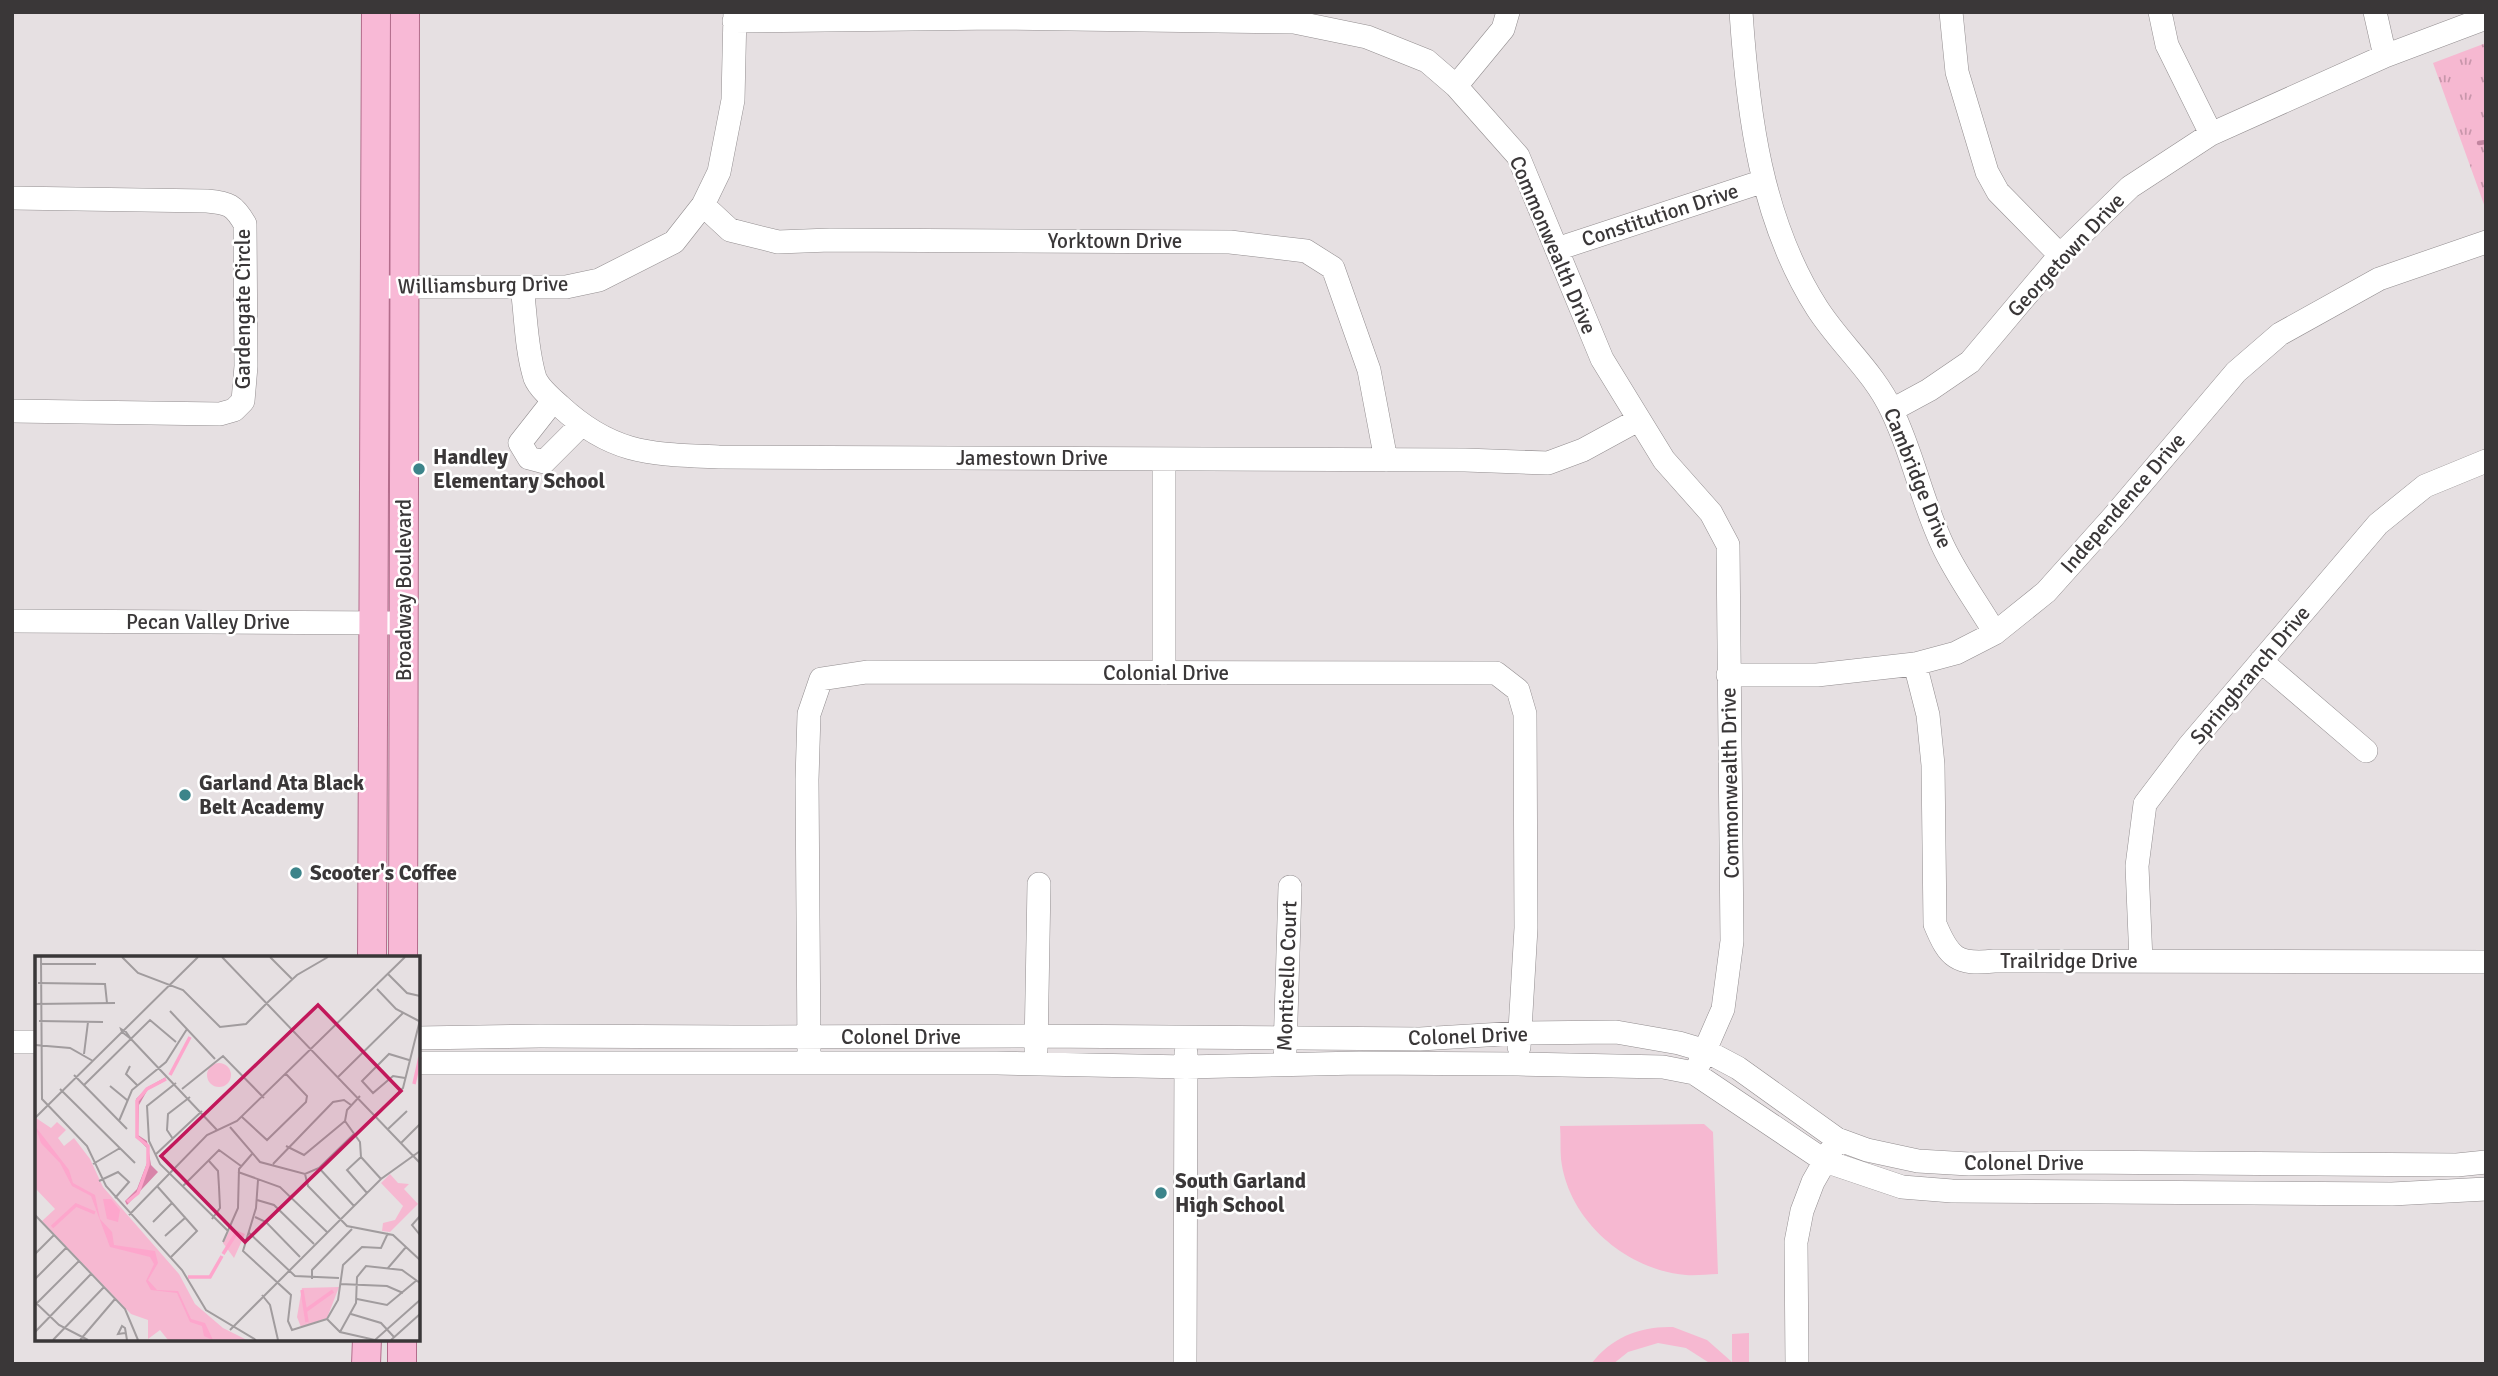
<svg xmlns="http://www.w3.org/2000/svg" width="2498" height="1376" viewBox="0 0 2498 1376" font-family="Signika,sans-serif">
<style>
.grass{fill:#f6b8d1}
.park{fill:url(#park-tufts)}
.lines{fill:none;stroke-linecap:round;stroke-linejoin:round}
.stream{stroke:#c285a0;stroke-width:4.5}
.minor-casing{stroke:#928d8f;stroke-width:24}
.major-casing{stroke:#b36d8c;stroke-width:30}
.minor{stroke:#fff;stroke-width:23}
.major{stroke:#f8b9d6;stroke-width:28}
.poi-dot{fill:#3c848a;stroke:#fff;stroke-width:2.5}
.labels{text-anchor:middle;stroke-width:5;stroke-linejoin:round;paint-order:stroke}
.street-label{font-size:21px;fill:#3a3738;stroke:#fff}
.poi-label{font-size:21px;font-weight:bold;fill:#3a3738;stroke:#fff;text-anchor:start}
.inset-river{fill:none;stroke:#fda6cc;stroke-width:3.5}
.inset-road{fill:none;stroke:#a19c9e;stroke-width:2}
.view{fill:#c2185b;fill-opacity:0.15;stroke:#c2185b;stroke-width:3.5}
.inset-edge{fill:none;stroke:#3a3738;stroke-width:3.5}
</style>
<defs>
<pattern id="park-tufts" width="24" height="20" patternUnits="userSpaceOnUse" patternTransform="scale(1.75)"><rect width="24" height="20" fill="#f6b8d1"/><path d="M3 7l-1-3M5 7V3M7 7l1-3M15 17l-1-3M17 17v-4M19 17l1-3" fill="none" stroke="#c896ab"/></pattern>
</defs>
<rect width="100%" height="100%" fill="#e6e0e2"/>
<!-- grass -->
<path class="grass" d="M 1704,1124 L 1713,1132 L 1718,1274 C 1708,1274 1696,1276 1686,1275 C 1626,1270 1568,1220 1561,1159 C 1560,1148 1561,1137 1560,1126 Z
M 1673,1327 L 1707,1340 L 1732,1362 L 1732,1334 L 1749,1333 L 1749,1364 L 1711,1364 L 1686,1348 L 1658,1343 L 1628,1352 L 1613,1364 L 1591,1364 C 1612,1337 1640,1326 1673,1327 Z"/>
<!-- park -->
<path class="park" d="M 2486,43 L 2486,210 L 2433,63 Z"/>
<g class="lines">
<!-- stream -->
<path class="stream" d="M 2479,143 L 2486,142"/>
<defs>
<path id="minor" d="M 1741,12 C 1748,115 1761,220 1817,308 C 1840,344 1874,372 1892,411 C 1913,454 1922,502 1943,546 C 1957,576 1978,604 1995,633
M 1951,12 L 1957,72 L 1987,172 L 1998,192 L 2060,255
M 2160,12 L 2167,45 L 2211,134
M 2375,12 L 2385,56
M 734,21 L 998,18 L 1294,22 L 1367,37 L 1427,61 L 1456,86 L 1518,156 L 1602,359 L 1664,460 L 1711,513 L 1728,545 L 1732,941 L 1723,1009 L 1699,1064
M 1456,86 L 1503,29 L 1508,12
M 12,198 L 207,201 C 229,203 234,205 245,224 L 246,366 L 243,401 L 234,410 L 220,414 L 12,411
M 703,205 L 730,230 L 778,242 L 830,240 L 1230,242 L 1306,251 L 1333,268 L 1369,370 L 1386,460
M 1557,249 L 1764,181
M 375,287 L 566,287 L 599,280 L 674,242 L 703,205 L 719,172 L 733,100 L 735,12
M 522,287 C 526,316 526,349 535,378 C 539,388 552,399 560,406 C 613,455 651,454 719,457 L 1465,460 L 1548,463 L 1583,450 L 1638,420
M 553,401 L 520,443 L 529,458 L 544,462 L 581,425
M 1892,410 L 1929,390 L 1970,362 L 2060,255 L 2130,187 L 2211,134 L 2385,56 L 2486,18
M 12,621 L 391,623
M 2261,661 L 2366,751
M 1915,664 L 1928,715 L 1933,765 L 1935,924 C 1949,958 1957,965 1994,961 L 2486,962
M 1164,673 L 1164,459
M 1728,675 L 1817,675 L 1915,664 L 1956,653 L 1995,633 L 2046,592 L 2114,516 L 2236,372 L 2280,334 L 2379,279 L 2486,242
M 2141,961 L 2137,866 L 2145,804 L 2189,746 L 2378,524 L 2425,486 L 2486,461
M 418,1038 L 540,1036 L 734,1037 L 1037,1036 L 1420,1039 L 1519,1033 L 1616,1032 L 1679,1043 L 1706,1051 L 1738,1068 L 1837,1139 L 1867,1150 L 1918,1161 L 1969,1164 L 2075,1162 L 2457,1165 L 2486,1162
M 12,1042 L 37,1042
M 1036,1050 L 1039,884
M 809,1051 L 807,780 L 809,714 L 821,679 L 867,672 L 1496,673 L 1518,690 L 1525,714 L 1526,928 L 1519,1047
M 1285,1051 L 1290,887
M 418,1063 L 997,1063 L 1186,1067 L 1359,1063 L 1518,1064 L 1663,1067 L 1694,1073 L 1825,1161 L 1902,1187 L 1952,1191 L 2392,1194 L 2486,1189
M 1185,1364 L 1186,1053
M 1797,1364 L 1796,1242 L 1802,1211 L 1813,1182 L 1833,1147"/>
<path id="major" d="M 372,958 L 376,12
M 403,958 L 405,12
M 366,1364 L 367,1339
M 402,1364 L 402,1339"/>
</defs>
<!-- minor casing -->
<use href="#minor" class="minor-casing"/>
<!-- major casing -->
<use href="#major" class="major-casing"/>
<!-- minor -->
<use href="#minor" class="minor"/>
<!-- major -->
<use href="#major" class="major"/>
</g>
<!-- markers -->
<g class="poi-dot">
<circle cx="419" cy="469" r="7"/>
<circle cx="185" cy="795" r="7"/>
<circle cx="296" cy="873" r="7"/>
<circle cx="1161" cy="1193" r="7"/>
</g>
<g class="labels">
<!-- street labels -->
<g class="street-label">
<text transform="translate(1660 215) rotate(-18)" y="7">Constitution Drive</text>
<text x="1115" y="248">Yorktown Drive</text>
<text transform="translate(1553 245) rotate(67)" y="7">Commonwealth Drive</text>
<text transform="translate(2066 255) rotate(-47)" y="7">Georgetown Drive</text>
<text transform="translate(483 285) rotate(-1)" y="7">Williamsburg Drive</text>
<text transform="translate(243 309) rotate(-90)" y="7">Gardengate Circle</text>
<text x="1032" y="465">Jamestown Drive</text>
<text transform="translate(1918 478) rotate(68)" y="7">Cambridge Drive</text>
<text transform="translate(2123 503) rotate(-49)" y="7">Independence Drive</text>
<text transform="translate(404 590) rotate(-90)" y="7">Broadway Boulevard</text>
<text x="208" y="629">Pecan Valley Drive</text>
<text x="1166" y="680">Colonial Drive</text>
<text transform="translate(2250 675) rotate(-50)" y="7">Springbranch Drive</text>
<text transform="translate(1730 783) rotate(-91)" y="7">Commonwealth Drive</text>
<text x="2069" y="968">Trailridge Drive</text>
<text transform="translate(1287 976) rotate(-88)" y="7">Monticello Court</text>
<text transform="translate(1468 1036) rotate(-2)" y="7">Colonel Drive</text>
<text x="901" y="1044">Colonel Drive</text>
<text x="2024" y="1170">Colonel Drive</text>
</g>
<!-- poi labels -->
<g class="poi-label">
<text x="433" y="464">Handley<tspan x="433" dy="24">Elementary School</tspan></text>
<text x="199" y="790">Garland Ata Black<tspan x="199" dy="24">Belt Academy</tspan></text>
<text x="310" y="880">Scooter's Coffee</text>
<text x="1175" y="1188">South Garland<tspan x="1175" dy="24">High School</tspan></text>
</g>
</g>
<!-- overview -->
<g transform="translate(35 956)">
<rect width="385" height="385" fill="#e6e0e2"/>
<path d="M172 119a12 12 0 1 1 24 0a12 12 0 1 1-24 0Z" fill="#f6b8d1"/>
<path d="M 131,121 L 126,127 L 113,133 L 104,149 L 103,179 L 112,185 L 116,209 L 123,216 L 92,249 L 90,245 L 102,233 L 112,207 L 112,192 L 101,181 L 101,143 L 113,131 Z" fill="#d884a9"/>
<path d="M 1,162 L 16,172 L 22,166 L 31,174 L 23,182 L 29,190 L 39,182 L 55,203 L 68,231 L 144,318 L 160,348 L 188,372 L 212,384 L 133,384 L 125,374 L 113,383 L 113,364 L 96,358 L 7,265 L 20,253 L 0,232 ZM 355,218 L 363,227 L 374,228 L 369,233 L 383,248 L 355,276 L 347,275 L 348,267 L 360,264 L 368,250 L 346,227 ZM 196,272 L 210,278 L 199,302 L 188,287 ZM 304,331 L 292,362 L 266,371 L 262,361 L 267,332 Z" fill="#f6b8d1"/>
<path d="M 0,170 L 34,214 L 38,227 L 60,239 L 65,263 L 77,276 L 79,289 L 120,295 L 123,307 L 113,324 L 122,334 L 143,335 L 156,363 L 170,367 L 178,384 L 169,380 L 167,370 L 155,366 L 142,337 L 116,334 L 111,325 L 119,308 L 115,301 L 75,291 L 56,240 L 37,230 L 25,207 L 6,187 ZM 68,243 L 76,243 L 85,254 L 83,266 L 72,263 Z" fill="#fda6cc"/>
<path class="inset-river" d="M 135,119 L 155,81M 379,128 L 385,101M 92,246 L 103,237 L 113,209 L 113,190 L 102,181 L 102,145 L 112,133 L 131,123M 17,271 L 41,249 L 60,257M 188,298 L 202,276M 153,321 L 175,321 L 187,300M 267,334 L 272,366M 270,355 L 298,335"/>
<path class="inset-road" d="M 6,1 L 7,143 L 52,190 L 71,230 L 147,314 L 171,354 L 221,384M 87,1 L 103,17 L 148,34 L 185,71 L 211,68 L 234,45M 187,1 L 385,207M 235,1 L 257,23M 5,8 L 61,8M 353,18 L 372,37 L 385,40M 3,27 L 70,28 L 72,47M 342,33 L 361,53 L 384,65M 234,45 L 262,19 L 293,1M 0,48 L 80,47M 135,55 L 180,103M 4,65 L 68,66M 86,73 L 91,76 L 96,83 L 87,76 ZM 96,83 L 182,174M 0,89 L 35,92 L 58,105M 241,89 L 260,71M 49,98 L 53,66M 95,110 L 91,118 L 102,129M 39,119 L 92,173M 303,121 L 368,57M 370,122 L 358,120 L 338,137 L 327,125 L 354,98 L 374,104M 141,127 L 112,150 L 114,185 L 125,208 L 193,275M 49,129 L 115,64 L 141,86M 75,130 L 92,144M 25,133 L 100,207M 147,133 L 188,100 L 229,142M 325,140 L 312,154 L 310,165 L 325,186 L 326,201 L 346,223M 341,160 L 368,132 L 385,64M 207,161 L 232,184 L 271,146 L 272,140 L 251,118M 0,162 L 163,1M 84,165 L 97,134 L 131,106 L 152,73M 195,171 L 225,206 L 270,218 L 284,212 L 319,178M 353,173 L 372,155M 138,183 L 132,174 L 133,158 L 155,141M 366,187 L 385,168M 251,190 L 269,199 L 310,165M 120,199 L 167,155M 326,201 L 312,214 L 332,237M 174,205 L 183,215 L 184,231 L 185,252 L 177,263M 58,208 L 85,192M 238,208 L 298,146 L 309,144 L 316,149M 284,212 L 319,250M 203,216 L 245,231 L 292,276M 270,218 L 273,230 L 312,270 L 358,279 L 385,304M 223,224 L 221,252 L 208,295 L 256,339 L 253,365 L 257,374 L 292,363M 64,225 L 83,216 L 94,226 L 80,242M 122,230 L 162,275 L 135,302M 147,231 L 184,194 L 206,210M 222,244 L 239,249 L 279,288M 0,259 L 90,353 L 103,384M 94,259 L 172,179 L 202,165 L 370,1M 385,260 L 377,269 L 385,279M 220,261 L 231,266 L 265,301M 118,266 L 137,247M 213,276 L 260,320 L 304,322M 130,280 L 151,261M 188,286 L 203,252 L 204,213 L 217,198M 0,298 L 19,279M 353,312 L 371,291M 0,323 L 31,292M 277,323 L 277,314 L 317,273M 305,328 L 352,330 L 368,337M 227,339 L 235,349 L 243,384M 322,343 L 352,349 L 382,324M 0,346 L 24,369 L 53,384M 0,349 L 44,305M 316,358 L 346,367 L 359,381M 292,363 L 303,344 L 308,309 L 327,291 L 346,292 L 353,277M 292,363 L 305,376 L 340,384 L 385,344M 195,374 L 346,223 L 385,195M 0,376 L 56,318M 305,376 L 321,347 L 322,321 L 331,310 L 367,314 L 385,327M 90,377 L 83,378 L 87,370 L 90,372 L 92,384M 18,384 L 69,331M 45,384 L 80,343M 356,384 L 385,358"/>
<path class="view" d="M 283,49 L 366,135 L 210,286 L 126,200 Z"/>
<rect width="385" height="385" class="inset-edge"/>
</g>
<!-- border -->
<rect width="2498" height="1376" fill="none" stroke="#3a3738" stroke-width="28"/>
</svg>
